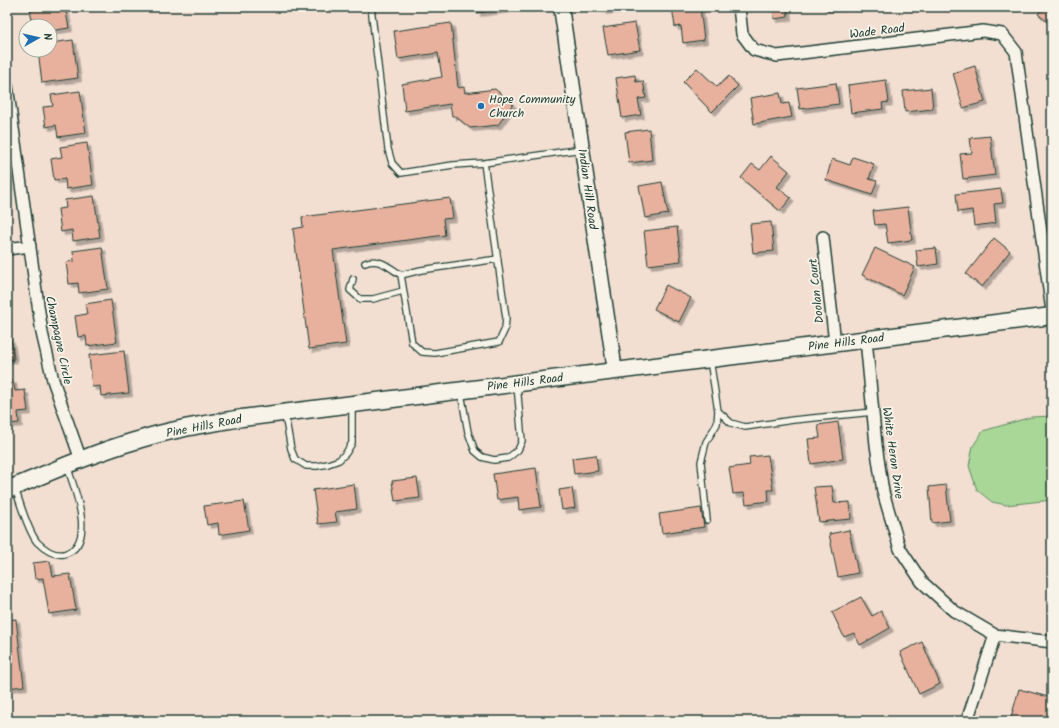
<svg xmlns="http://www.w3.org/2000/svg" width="1059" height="728" viewBox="0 0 1059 728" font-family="Kalam,sans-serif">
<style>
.green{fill:#a8d797;stroke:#648a66}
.building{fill:#e8b19d;stroke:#1f3d34;filter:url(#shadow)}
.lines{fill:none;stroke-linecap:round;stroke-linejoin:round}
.service-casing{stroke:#1f3d34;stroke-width:8}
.minor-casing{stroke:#1f3d34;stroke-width:14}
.tertiary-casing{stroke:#1f3d34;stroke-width:17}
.secondary-casing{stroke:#1f3d34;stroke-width:19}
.service{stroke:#f7f3e8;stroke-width:5.5}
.minor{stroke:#f7f3e8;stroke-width:11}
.tertiary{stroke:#f7f3e8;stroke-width:14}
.secondary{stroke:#f7f3e8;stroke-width:16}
.poi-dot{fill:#1f6fb2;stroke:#f7f3e8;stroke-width:1.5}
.labels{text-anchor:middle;stroke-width:3.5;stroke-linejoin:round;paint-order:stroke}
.street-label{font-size:12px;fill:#1f3d34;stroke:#f7f3e8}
.poi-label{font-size:12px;fill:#1f3d34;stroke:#f7f3e8;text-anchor:start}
</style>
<defs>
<filter id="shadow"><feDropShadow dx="3.5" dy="3.5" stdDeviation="0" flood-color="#0004"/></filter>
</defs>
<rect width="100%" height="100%" fill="#f2dfd2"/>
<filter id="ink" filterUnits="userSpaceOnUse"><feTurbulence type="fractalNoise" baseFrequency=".025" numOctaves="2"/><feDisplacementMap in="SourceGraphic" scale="8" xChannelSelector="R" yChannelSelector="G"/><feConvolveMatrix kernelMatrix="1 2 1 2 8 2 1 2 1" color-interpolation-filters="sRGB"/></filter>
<g filter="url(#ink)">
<!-- green -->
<path class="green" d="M 1052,416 L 1052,500 L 1006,505 L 992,502 L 977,490 L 969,466 L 973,446 L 983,431 L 1031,417 Z"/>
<!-- building -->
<path class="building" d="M 30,7 L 65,7 L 69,28 L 50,31 L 50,26 L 42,26 L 41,22 L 32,24 Z
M 477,7 L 506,7 L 506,9 L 477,13 Z
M 602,7 L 625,7 L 625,8 L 603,11 Z
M 672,7 L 700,7 L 704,40 L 683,43 L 681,26 L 675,27 Z
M 773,7 L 787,7 L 788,17 L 774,19 Z
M 822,7 L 841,7 L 823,9 Z
M 1044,7 L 1052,7 L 1052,22 L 1050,24 L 1038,14 Z
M 451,23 L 458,88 L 464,87 L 465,93 L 495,89 L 513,104 L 498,125 L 470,128 L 455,116 L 452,116 L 450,104 L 405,111 L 402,84 L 442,77 L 438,53 L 398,59 L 394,31 Z
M 635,23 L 640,50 L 608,55 L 603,28 Z
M 73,40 L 78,78 L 42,83 L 38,50 L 50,50 L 50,43 Z
M 975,66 L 985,102 L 963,108 L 953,73 Z
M 697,68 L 717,87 L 729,76 L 738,86 L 712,112 L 683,82 Z
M 635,75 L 636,82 L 643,81 L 646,98 L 638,99 L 641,115 L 622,118 L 616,78 Z
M 886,80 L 889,102 L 882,103 L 883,109 L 851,113 L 848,85 Z
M 836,83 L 839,104 L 800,109 L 797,88 Z
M 931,88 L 933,109 L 905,112 L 903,91 Z
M 80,91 L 86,133 L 58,137 L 56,125 L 46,127 L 43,107 L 53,106 L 51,95 Z
M 780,93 L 782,104 L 789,103 L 792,117 L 754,124 L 750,98 Z
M 649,129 L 652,160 L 629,163 L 625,132 Z
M 990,136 L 995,175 L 963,179 L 960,154 L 972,153 L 970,138 Z
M 87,143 L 93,185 L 66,189 L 65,179 L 54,180 L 51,159 L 62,157 L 60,147 Z
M 771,156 L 789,171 L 777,187 L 791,198 L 780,211 L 741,178 L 752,164 L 760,170 Z
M 853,157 L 874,164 L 869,179 L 877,181 L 872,195 L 826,180 L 832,159 L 850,165 Z
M 662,182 L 668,214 L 645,218 L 639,186 Z
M 1001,189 L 1003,203 L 994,204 L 996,223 L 974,226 L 972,210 L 958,212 L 956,194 Z
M 94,196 L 100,237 L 73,241 L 72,230 L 61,232 L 58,209 L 66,208 L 65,200 Z
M 450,198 L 453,218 L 443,219 L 445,235 L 333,250 L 346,344 L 309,349 L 293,229 L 303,227 L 302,217 Z
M 908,207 L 912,240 L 888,243 L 885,224 L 875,225 L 873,211 Z
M 771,222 L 774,251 L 753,253 L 750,224 Z
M 677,227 L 681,261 L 648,265 L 644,231 Z
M 994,238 L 1010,251 L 982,287 L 966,274 Z
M 102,247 L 108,289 L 79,293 L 78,283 L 69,284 L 66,262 L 74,261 L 73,251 Z
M 875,248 L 915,267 L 902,295 L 862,275 Z
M 936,248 L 938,264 L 918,267 L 916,250 Z
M 666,285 L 691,298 L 679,322 L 654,309 Z
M 111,300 L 117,342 L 87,346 L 86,336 L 78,337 L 75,316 L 87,314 L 85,304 Z
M 7,339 L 11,339 L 14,359 L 7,360 Z
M 124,351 L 129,393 L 101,396 L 100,386 L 92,387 L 89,355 Z
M 13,380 L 15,391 L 25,390 L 28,411 L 18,412 L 19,423 L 7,424 L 7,381 Z
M 838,422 L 843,459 L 811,464 L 808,439 L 820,438 L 818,425 Z
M 596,455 L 598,471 L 574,474 L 572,458 Z
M 768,455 L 773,490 L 768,490 L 769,501 L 746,504 L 744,493 L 733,494 L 729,468 L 750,465 L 749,457 Z
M 536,468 L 541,507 L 519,510 L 518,497 L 497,500 L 493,474 Z
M 417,478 L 420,498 L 395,501 L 392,481 Z
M 354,484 L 357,509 L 335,512 L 337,522 L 318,524 L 313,490 Z
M 946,485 L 950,521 L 932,523 L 929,487 Z
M 832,486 L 834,503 L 850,502 L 851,519 L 819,522 L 814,487 Z
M 572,488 L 575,508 L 562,510 L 559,490 Z
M 244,501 L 249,530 L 219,535 L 218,523 L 207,525 L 204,506 Z
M 701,508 L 704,527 L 662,533 L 659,514 Z
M 849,530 L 858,573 L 838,577 L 829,534 Z
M 50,561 L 53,576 L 70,574 L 76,610 L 49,614 L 43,578 L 35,579 L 33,563 Z
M 861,597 L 872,616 L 881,611 L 890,628 L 860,645 L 854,633 L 844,637 L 832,612 Z
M 16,619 L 24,686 L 7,688 L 7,620 Z
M 922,642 L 940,684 L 919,694 L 900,652 Z
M 1019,689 L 1052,698 L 1046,721 L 1010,721 Z"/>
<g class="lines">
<defs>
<path id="service" d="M 371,7 L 388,149 L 392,163 L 401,173 L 453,165 L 484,163
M 498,259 L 421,270 L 401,275 L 412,343 L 422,352 L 435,353 L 499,342 L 505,329 L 506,318 L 484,163 L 582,149
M 365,263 C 379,257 390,268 401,275
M 353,279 L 350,290 L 360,299 L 373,299 L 403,291
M 461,393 L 468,432 L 475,451 L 482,457 L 494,460 L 508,458 L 518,450 L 522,441 L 517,385
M 718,411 L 731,423 L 745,427 L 793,420 L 873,412
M 285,415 L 291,449 L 295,459 L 306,466 L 317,466 L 328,464 L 339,460 L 346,453 L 352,443 L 352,406
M 15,488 C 20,503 28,531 37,542 C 44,549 54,556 64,554 C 98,545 74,487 67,466
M 707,520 L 701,462 L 706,442 L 717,424 L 718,411 L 710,360
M 7,594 L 8,593"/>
<path id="minor" d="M 739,7 L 742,34 L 754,50 L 777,56 L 983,31 L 1002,34 L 1016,52 L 1052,311
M 7,86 L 42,333 L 53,380 L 63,409 L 81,460
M 823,237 L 835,343
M 7,249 L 30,246
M 866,339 L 876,445 L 883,492 L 900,549 L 922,582 L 954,611 L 995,635 L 1052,642
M 967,721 L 995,635"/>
<path id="tertiary" d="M 561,7 L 615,371"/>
<path id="secondary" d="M 7,490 C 50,472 93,453 138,440 C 172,429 207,424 242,418 L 1052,316"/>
</defs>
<!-- service casing -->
<use href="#service" class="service-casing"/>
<!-- minor casing -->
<use href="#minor" class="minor-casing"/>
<!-- tertiary casing -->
<use href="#tertiary" class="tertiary-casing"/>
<!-- secondary casing -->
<use href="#secondary" class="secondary-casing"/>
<!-- service -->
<use href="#service" class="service"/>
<!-- minor -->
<use href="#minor" class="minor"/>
<!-- tertiary -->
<use href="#tertiary" class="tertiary"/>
<!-- secondary -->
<use href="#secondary" class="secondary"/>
</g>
</g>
<!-- markers -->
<circle class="poi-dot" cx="481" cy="106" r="4"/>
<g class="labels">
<!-- street labels -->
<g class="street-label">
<text transform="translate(877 31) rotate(-7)" y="4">Wade Road</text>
<text transform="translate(588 189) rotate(82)" y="4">Indian Hill Road</text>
<text transform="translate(816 291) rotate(-96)" y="4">Doolan Court</text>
<text transform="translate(59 340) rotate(78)" y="4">Champagne Circle</text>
<text transform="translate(846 342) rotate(-7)" y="4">Pine Hills Road</text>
<text transform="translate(525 382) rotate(-7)" y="4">Pine Hills Road</text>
<text transform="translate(204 426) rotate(-11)" y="4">Pine Hills Road</text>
<text transform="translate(893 453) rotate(82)" y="4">White Heron Drive</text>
</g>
<!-- poi labels -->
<g class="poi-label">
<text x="489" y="103">Hope Community<tspan x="489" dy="14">Church</tspan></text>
</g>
</g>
<!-- margin -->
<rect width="1059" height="728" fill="none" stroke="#f7f3e8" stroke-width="24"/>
<rect x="12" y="12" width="1035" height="704" fill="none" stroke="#1f3d34" stroke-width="1.5" filter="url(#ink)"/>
<!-- north arrow -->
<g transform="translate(38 38) rotate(82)"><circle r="19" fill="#f7f3e8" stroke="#a1aaa0"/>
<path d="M0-3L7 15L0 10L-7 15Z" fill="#1f6fb2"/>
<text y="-6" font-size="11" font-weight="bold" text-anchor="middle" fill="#1f3d34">N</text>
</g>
</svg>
